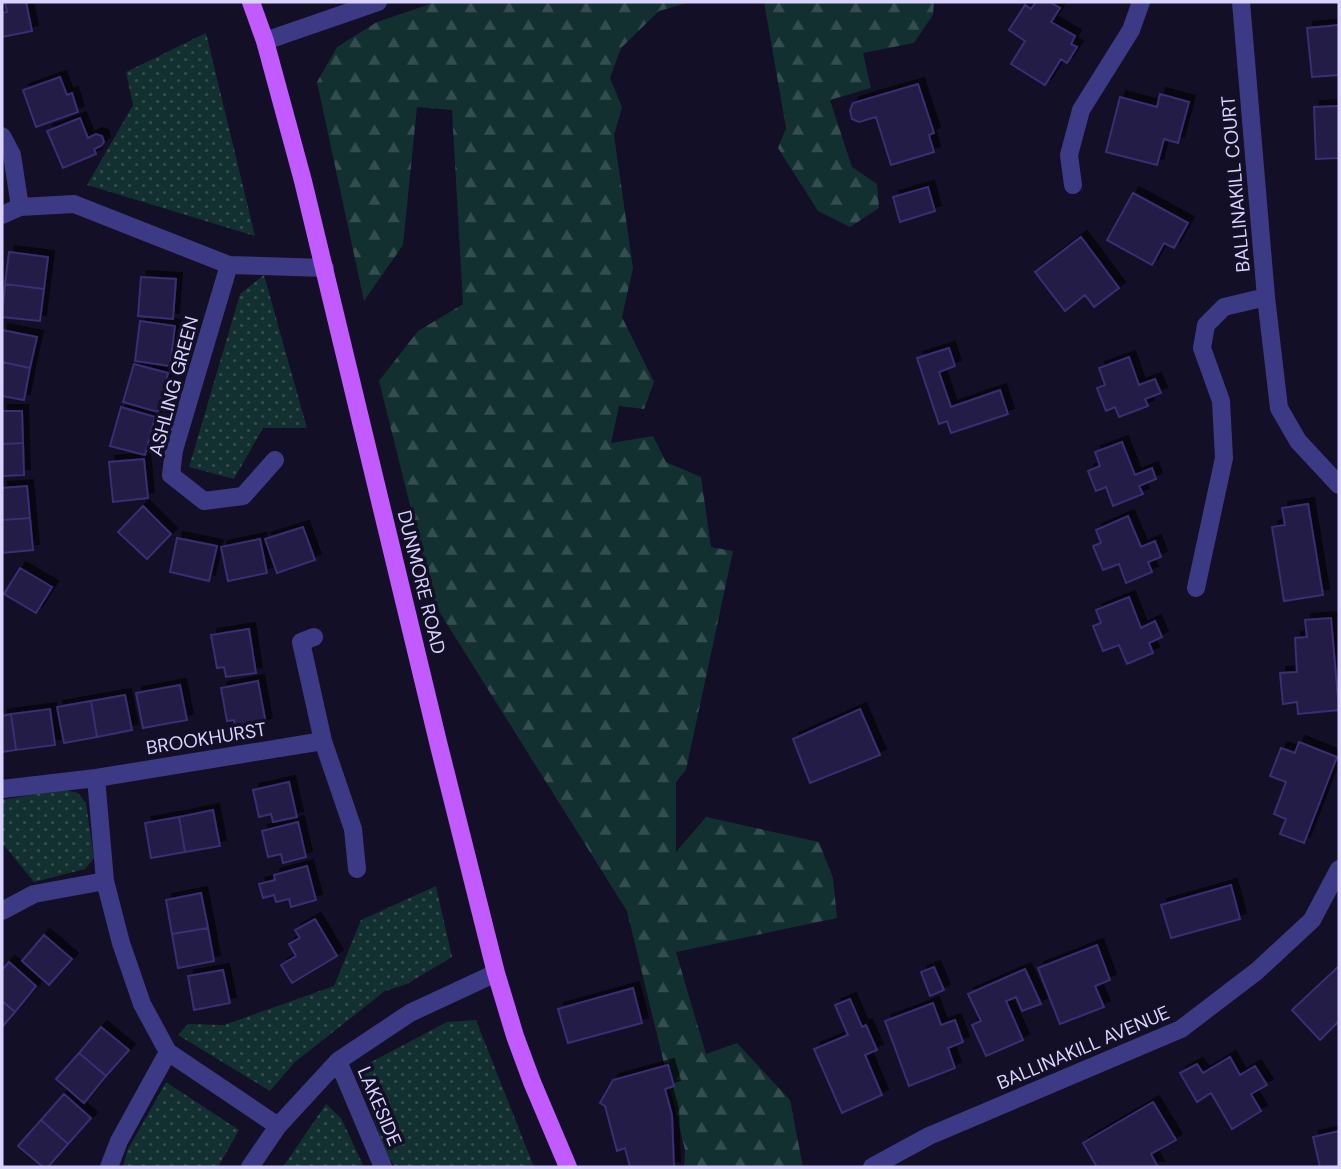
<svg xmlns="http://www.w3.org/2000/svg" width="1341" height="1169" viewBox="0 0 1341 1169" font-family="'DM Sans',sans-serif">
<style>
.grass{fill:url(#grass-dots)}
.forest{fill:url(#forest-firs)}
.building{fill:#241b47;stroke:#3b2d73;stroke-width:2;filter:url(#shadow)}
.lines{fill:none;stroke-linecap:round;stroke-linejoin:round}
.minor{stroke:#3d3a85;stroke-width:18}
.major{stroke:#c25bff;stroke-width:18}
.labels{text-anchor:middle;stroke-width:7;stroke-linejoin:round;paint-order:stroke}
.street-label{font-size:19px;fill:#d9d4ff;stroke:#130f26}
</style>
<defs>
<pattern id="grass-dots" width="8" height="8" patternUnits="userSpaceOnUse" patternTransform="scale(1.75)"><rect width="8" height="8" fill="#12302f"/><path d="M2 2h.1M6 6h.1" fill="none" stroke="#344d4e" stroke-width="1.8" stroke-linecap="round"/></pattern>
<pattern id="forest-firs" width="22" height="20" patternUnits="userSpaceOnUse" patternTransform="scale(1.75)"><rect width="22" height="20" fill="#12302f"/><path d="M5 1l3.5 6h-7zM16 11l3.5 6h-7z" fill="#344d4e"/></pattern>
<filter id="shadow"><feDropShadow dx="6" dy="-6" stdDeviation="0" flood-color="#0009"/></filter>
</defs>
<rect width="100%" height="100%" fill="#130f26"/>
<!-- grass -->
<path class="grass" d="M 206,33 L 255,236 L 87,185 L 133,105 L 126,72 Z
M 264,275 L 307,428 L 263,428 L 234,479 L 189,467 L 240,294 Z
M 63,789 L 78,793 L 86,803 L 94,858 L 85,869 L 34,882 L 2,843 L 2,800 Z
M 436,886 L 452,957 L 407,984 L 385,991 L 295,1062 L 270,1091 L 178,1035 L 188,1024 L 224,1025 L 334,986 L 361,920 Z
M 476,1020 L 534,1167 L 395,1167 L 386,1153 L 356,1070 L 447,1022 Z
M 166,1082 L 239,1130 L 218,1167 L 123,1167 L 127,1151 Z
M 326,1104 L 341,1118 L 363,1165 L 360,1167 L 283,1167 Z"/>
<!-- forest -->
<path class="forest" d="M 436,2 L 690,2 L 659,11 L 621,48 L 610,78 L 622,107 L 614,135 L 633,268 L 622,317 L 654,382 L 644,409 L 619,406 L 611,443 L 653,436 L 666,462 L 701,477 L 711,547 L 733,551 L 686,770 L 676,782 L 676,852 L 706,817 L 819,842 L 833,878 L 837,918 L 676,952 L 706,1054 L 737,1043 L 790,1100 L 803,1167 L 684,1167 L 685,1150 L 627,911 L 435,605 L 379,381 L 418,331 L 463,304 L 452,110 L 417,107 L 403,245 L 364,301 L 317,82 L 337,47 L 377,22 Z
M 764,2 L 934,2 L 933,15 L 914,43 L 863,53 L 871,88 L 830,100 L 852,167 L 877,184 L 879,208 L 850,227 L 818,211 L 778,148 L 786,128 Z"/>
<!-- building -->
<path class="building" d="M 5,2 L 26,2 L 32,31 L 2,37 L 2,13 L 7,12 Z
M 1036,2 L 1050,2 L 1060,8 L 1051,22 L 1075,36 L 1071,44 L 1077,47 L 1067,63 L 1061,59 L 1045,85 L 1011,64 L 1025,41 L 1009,30 L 1025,5 L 1031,9 Z
M 1339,25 L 1339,75 L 1312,77 L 1307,28 Z
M 60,77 L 67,95 L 72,93 L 78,112 L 36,127 L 23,90 Z
M 918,84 L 934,133 L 929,135 L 934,152 L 891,165 L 876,117 L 859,122 L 852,119 L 850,110 L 853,103 Z
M 1160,94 L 1189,102 L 1178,143 L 1164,139 L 1157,165 L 1106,152 L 1120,97 L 1157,107 Z
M 1339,106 L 1339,158 L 1316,159 L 1314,107 Z
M 80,118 L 88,138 L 96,134 L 102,136 L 104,142 L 101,146 L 94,149 L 96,154 L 63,168 L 47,131 Z
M 928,187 L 935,211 L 900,222 L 893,197 Z
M 1133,193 L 1188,223 L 1174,248 L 1164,243 L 1152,265 L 1107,240 Z
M 1081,237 L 1119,288 L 1094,307 L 1085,295 L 1065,311 L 1035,272 Z
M 9,252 L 48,257 L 44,289 L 5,284 Z
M 141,277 L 176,279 L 173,319 L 138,316 Z
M 5,284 L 44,289 L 40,321 L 2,317 Z
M 140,321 L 175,326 L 170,366 L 135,361 Z
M 2,330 L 37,337 L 30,368 L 2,362 Z
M 949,348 L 955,366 L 939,372 L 951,407 L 1000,390 L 1008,414 L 951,433 L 947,421 L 939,424 L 917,358 Z
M 1129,357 L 1139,385 L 1155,379 L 1161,393 L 1145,399 L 1148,406 L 1119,417 L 1115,407 L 1106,411 L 1097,388 L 1105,385 L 1099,368 Z
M 2,362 L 30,368 L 24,400 L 2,396 Z
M 134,364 L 168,373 L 158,412 L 123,402 Z
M 121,407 L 155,417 L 145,455 L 110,446 Z
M 2,411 L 22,411 L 23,443 L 2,444 Z
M 1122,442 L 1135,475 L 1152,468 L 1156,479 L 1139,486 L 1143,494 L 1113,506 L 1106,487 L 1096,491 L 1088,471 L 1100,466 L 1095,452 Z
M 23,443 L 24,475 L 2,476 L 2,444 Z
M 144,459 L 148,498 L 113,502 L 109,462 Z
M 27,486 L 30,518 L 2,520 L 2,488 Z
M 1308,504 L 1323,595 L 1284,601 L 1272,527 L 1285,525 L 1282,508 Z
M 143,506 L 171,534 L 147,559 L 118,532 Z
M 1128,516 L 1141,547 L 1155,541 L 1161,557 L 1148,562 L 1152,572 L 1126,583 L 1119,564 L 1103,570 L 1093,546 L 1101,543 L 1096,530 Z
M 30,518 L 33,550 L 2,553 L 2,520 Z
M 303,527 L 315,560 L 277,573 L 265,539 Z
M 177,538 L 217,546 L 209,581 L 170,572 Z
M 260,539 L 267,573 L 228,581 L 221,547 Z
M 20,568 L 52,587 L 36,613 L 4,594 Z
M 1129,597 L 1141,628 L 1155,621 L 1162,637 L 1149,643 L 1153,653 L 1127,664 L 1119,645 L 1103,651 L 1093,626 L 1101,623 L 1096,610 Z
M 1331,618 L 1339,710 L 1298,714 L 1297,702 L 1283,704 L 1280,673 L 1297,672 L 1295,638 L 1307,637 L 1305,620 Z
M 249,629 L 256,673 L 226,677 L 224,667 L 217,668 L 211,635 Z
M 258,681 L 266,724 L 236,730 L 234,720 L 227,721 L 221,688 Z
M 180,685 L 187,720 L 143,728 L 136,693 Z
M 125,695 L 132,730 L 97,737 L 91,701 Z
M 91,701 L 97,737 L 64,743 L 57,707 Z
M 50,709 L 55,745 L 16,750 L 11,714 Z
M 860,709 L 880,755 L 810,783 L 793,739 Z
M 11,714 L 16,750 L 2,752 L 2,716 Z
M 1299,742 L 1337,757 L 1304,843 L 1280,834 L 1286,819 L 1274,814 L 1286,782 L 1270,776 L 1281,748 L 1295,753 Z
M 289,782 L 297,817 L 273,822 L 271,814 L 259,817 L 253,790 Z
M 213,810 L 220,846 L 185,852 L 179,817 Z
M 179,817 L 185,852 L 151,858 L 145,823 Z
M 298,822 L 306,857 L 283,863 L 281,854 L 268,857 L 262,831 Z
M 307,866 L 316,900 L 291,907 L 289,899 L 276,902 L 274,895 L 263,898 L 259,884 L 275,880 L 274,875 Z
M 1231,885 L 1240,919 L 1171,938 L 1161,905 Z
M 201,893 L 208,928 L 172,934 L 166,900 Z
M 315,919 L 337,956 L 292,983 L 281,965 L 296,956 L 289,944 L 300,938 L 295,930 Z
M 208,928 L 214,961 L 178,968 L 172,934 Z
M 44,935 L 72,959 L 49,985 L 22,961 Z
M 1097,945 L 1110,980 L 1095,986 L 1104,1007 L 1060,1024 L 1038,968 Z
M 9,962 L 36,986 L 15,1012 L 2,1001 L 2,970 Z
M 1339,966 L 1339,1021 L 1320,1040 L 1292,1010 Z
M 934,967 L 944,990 L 930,996 L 921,972 Z
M 1025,969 L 1041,1004 L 1022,1011 L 1016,997 L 1006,1001 L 1023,1040 L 986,1056 L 972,1025 L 981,1021 L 968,994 Z
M 223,970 L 230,1003 L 194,1010 L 188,976 Z
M 633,988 L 642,1023 L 568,1043 L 558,1009 Z
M 850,999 L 862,1027 L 866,1025 L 877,1050 L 865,1055 L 882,1095 L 842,1113 L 814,1049 L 848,1035 L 835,1005 Z
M 2,1001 L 15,1012 L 2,1027 Z
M 933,1003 L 941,1025 L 955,1020 L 963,1042 L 948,1048 L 955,1068 L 909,1086 L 885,1021 Z
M 101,1027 L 129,1050 L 106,1076 L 79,1053 Z
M 79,1053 L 106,1076 L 84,1103 L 56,1079 Z
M 1230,1057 L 1240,1075 L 1255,1066 L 1267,1085 L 1251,1094 L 1261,1111 L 1232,1129 L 1211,1093 L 1197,1102 L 1180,1073 L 1197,1064 L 1203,1073 Z
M 668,1065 L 674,1086 L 665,1089 L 672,1115 L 674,1167 L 630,1167 L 625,1148 L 617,1151 L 605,1106 L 600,1103 L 613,1080 Z
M 64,1094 L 91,1118 L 68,1144 L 41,1120 Z
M 1153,1102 L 1176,1140 L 1151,1154 L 1158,1167 L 1097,1167 L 1083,1143 Z
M 41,1120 L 68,1144 L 48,1167 L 43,1167 L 18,1146 Z
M 1339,1131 L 1339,1166 L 1320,1167 L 1313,1137 Z"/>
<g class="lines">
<!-- minor -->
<path class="minor" d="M 1241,2 L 1266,297 L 1279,408 L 1298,441 L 1339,485
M 265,41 L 378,2
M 2,136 L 12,155 L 20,207
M 1073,185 L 1069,155 L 1081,110 L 1131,30 L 1141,2
M 2,215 L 20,207 L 74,204 L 229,265 L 325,268
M 229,265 L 174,450 L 171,475 L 204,501 L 243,496 L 275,460
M 1196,588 L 1224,458 L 1221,401 L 1202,348 L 1206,325 L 1224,307 L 1266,297
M 314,637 L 301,642 L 323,741 L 353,829 L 357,869
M 96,778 L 105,881 L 121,943 L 142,1004 L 168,1052 L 278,1126
M 2,789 L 96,778 L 323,741
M 2,911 L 34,894 L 105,881
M 338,1061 L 383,1167
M 109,1167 L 119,1141 L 168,1052
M 250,1167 L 278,1126 L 338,1061 L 410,1013 L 496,973
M 872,1167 L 929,1136 L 1181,1029 L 1257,971 L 1312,920 L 1339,869"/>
<!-- major -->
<path class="major" d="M 251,2 L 265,41 L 303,181 L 439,746 L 496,973 L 515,1036 L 532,1082 L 568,1167"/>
</g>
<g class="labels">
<!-- street labels -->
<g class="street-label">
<text transform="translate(1235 184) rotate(-95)" y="7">BALLINAKILL COURT</text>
<text transform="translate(173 386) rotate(-75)" y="7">ASHLING GREEN</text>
<text transform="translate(422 582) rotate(76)" y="7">DUNMORE ROAD</text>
<text transform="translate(206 738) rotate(-9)" y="7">BROOKHURST</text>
<text transform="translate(1083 1047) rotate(-23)" y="7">BALLINAKILL AVENUE</text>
<text transform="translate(380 1106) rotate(67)" y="7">LAKESIDE</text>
</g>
</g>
<!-- border -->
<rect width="1341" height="1169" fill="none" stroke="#d9d4ff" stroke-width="7"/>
</svg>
